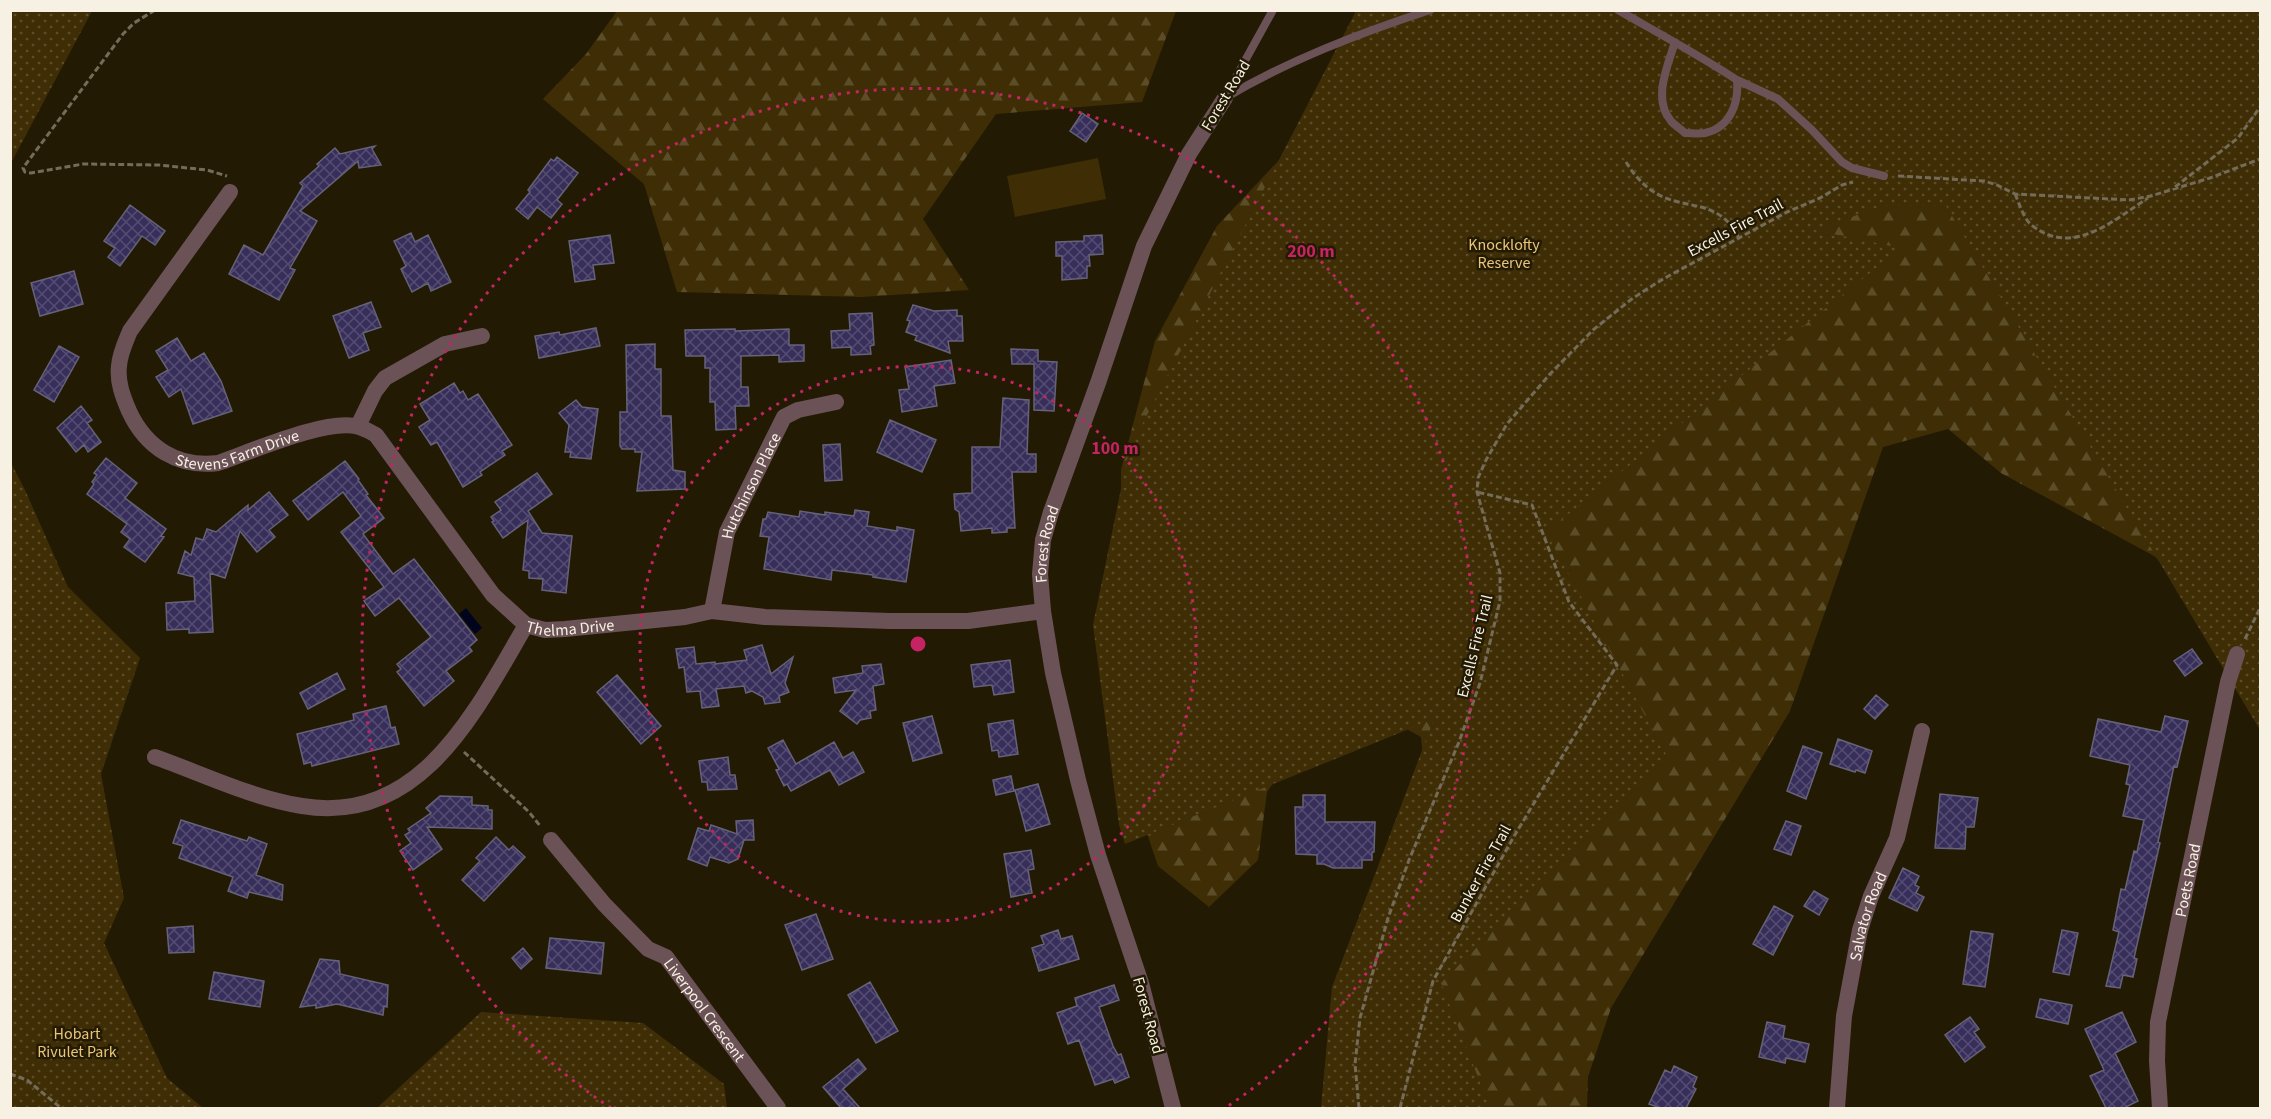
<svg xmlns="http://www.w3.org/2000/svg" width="2271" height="1119" viewBox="0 0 2271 1119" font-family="'Source Sans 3',sans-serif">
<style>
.forest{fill:url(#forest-firs)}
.park{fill:url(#park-dots)}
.garden{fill:#3f2e05}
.water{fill:#00051d}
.building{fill:url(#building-cross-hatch);stroke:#65627a;stroke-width:1.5}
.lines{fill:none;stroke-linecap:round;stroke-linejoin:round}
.path{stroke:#746c59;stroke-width:3;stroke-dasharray:6 3;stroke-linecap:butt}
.service{stroke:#6b5257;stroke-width:8}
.minor{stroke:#6b5257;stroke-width:16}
.ring{fill:none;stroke:#c52362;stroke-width:3;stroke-dasharray:3 6}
.labels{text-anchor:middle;stroke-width:5;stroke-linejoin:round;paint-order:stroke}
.street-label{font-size:16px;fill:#f7f1e3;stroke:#231a04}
.park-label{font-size:16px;fill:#eac578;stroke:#231a04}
.centre{fill:#c52362;stroke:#231a04;stroke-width:3}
.ring-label{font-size:18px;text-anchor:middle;font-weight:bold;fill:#c52362;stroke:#231a04;stroke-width:5;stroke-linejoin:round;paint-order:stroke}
</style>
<defs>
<pattern id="forest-firs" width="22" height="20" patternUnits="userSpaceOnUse" patternTransform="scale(1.5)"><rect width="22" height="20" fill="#3f2e05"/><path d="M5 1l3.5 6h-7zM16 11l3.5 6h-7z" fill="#5c4d29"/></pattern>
<pattern id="park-dots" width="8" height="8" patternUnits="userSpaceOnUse" patternTransform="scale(1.5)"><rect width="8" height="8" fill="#3f2e05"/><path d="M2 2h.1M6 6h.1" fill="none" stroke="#5c4d29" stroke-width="1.8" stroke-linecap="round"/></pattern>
<pattern id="building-cross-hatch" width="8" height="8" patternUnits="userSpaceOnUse" patternTransform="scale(1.5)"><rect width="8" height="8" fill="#372e5a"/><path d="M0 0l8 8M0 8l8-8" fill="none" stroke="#554d72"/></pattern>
</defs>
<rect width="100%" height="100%" fill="#231a04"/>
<!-- forest -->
<path class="forest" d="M 617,11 L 617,10 L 1176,11 L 1142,102 L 996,114 L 923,219 L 969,290 L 861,297 L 677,292 L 644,184 L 543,99 L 586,54 Z
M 2260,11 L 2260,650 L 2154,556 L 2001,473 L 1948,429 L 1883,447 L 1790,711 L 1611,1008 L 1588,1077 L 1587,1108 L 1355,1108 L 1428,808 L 1421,737 L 1362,704 L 1305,738 L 1267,792 L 1258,860 L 1209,907 L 1158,866 L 1136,801 L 1121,668 L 1121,470 L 1155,341 L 1217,226 L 1408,23 Z"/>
<!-- park -->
<path class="park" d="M 11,10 L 92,11 L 11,163 L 10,11 Z
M 1356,11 L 2260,11 L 2260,730 L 1946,206 L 1883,206 L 1814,230 L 1901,248 L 1546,532 L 1668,758 L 1441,983 L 1490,1108 L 1321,1108 L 1332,987 L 1434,719 L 1125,844 L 1119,825 L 1093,625 L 1129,450 Z
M 11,463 L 25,490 L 68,587 L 140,658 L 101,774 L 124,898 L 104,943 L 167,1078 L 203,1108 L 11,1108 Z
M 481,1012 L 643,1023 L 724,1084 L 727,1108 L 377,1108 Z"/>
<!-- garden -->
<path class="garden" d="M 1098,158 L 1106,199 L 1015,217 L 1007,176 Z"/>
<!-- water -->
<path class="water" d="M 466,608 L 482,628 L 475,634 L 459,614 Z"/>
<!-- building -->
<path class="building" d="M 1082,113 L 1098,124 L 1086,142 L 1070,131 Z
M 375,146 L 372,149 L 381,165 L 359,168 L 358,161 L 300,211 L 317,221 L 290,268 L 295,270 L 279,300 L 229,274 L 244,245 L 263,255 L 303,186 L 300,183 L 319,166 L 317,164 L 335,148 L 340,154 Z
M 557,157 L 578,173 L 557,200 L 562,204 L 551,218 L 537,207 L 528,219 L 516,209 L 530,192 L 528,190 L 551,159 L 554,161 Z
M 130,205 L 165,231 L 155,245 L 142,236 L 120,266 L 108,257 L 115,248 L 104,241 Z
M 411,233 L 415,242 L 428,235 L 451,282 L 431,291 L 428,283 L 412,292 L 401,269 L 406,266 L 394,241 Z
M 610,235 L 614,263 L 593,265 L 595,279 L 575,282 L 569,241 Z
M 1102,235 L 1103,254 L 1089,255 L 1090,266 L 1087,266 L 1087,278 L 1062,280 L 1062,256 L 1056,256 L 1056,242 L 1084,241 L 1084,236 Z
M 74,271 L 83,304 L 40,316 L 31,283 Z
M 371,302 L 381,327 L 363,333 L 369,350 L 349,358 L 333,316 Z
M 913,305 L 934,311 L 957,310 L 957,316 L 962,316 L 963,341 L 948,341 L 950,353 L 915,340 L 917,336 L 906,332 L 910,321 L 907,320 Z
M 872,313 L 874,345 L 870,346 L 871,354 L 851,355 L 851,347 L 832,348 L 831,331 L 850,330 L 849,314 Z
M 596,328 L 600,346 L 539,358 L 535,336 L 559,332 L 560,335 Z
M 735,329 L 735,331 L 789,329 L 789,345 L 804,345 L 804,361 L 779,362 L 779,355 L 741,356 L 741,387 L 748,387 L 749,406 L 735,406 L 736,429 L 716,430 L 715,402 L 710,402 L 710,368 L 705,368 L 705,356 L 686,356 L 685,330 Z
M 177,338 L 191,361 L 204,353 L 221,381 L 232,411 L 193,424 L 181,389 L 169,397 L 156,377 L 168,370 L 156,351 Z
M 655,344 L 655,369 L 661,369 L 661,416 L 671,416 L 673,470 L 685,472 L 685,489 L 637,491 L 642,452 L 635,452 L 635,449 L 622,449 L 620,446 L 620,412 L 627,412 L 626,345 Z
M 59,346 L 79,357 L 54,402 L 34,390 Z
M 1011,349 L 1038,350 L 1038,361 L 1057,362 L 1054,411 L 1034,410 L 1034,364 L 1012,364 Z
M 951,360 L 955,383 L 934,386 L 937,406 L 902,412 L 899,390 L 909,389 L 905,367 Z
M 454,383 L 460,393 L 463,391 L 468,400 L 478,394 L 512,445 L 502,451 L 505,455 L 480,472 L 482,475 L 463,487 L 437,442 L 431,445 L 419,427 L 430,420 L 420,404 Z
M 1003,398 L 1029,400 L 1027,454 L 1036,454 L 1036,472 L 1012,472 L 1015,528 L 1007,528 L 1007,532 L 992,533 L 992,528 L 961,531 L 959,512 L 955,509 L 954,494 L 972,493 L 972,447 L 1000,447 Z
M 576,400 L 582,407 L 598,409 L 591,459 L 570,457 L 571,452 L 565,452 L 569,425 L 559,413 Z
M 81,406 L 92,420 L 87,423 L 101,442 L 88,452 L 84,445 L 76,452 L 57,428 Z
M 890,420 L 936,440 L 922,472 L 877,452 Z
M 840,444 L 842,480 L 825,481 L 823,445 Z
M 106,458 L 137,483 L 125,498 L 166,529 L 161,536 L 164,537 L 145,562 L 124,547 L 130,539 L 121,532 L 127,524 L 87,494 L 94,484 L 92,482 L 97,475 L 94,473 Z
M 345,461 L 359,479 L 358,480 L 368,494 L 366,495 L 384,518 L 363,534 L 393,574 L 414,559 L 477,640 L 469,647 L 472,651 L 446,671 L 454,681 L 424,706 L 397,672 L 401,669 L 397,664 L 431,637 L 399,598 L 375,616 L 364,601 L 384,587 L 341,532 L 361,516 L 343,492 L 308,520 L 293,501 Z
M 537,473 L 552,494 L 528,511 L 542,533 L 572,536 L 566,593 L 542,590 L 543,579 L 529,578 L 529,571 L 523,570 L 528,520 L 503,538 L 492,522 L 494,521 L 491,517 L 501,510 L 495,502 Z
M 269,492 L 288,515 L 269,530 L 275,537 L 257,552 L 240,531 L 225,578 L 210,573 L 213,632 L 189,633 L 189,629 L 167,630 L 166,603 L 195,601 L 194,577 L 178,573 L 185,551 L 191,555 L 196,538 L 203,540 L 207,529 L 216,532 L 248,505 L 248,510 Z
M 855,510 L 869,512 L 867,526 L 897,531 L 897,527 L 914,530 L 906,582 L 873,577 L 873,575 L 832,570 L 831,580 L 764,569 L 769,537 L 760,536 L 763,519 L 766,519 L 768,512 L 799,517 L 800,511 L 825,515 L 825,512 L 854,516 Z
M 762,645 L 771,674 L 793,657 L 785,683 L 789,692 L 779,696 L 780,702 L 765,704 L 763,697 L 752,691 L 746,693 L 744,686 L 716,689 L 719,706 L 702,708 L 700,691 L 687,692 L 684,667 L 679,668 L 676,649 L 694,647 L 696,664 L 715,662 L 715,664 L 747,660 L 744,650 Z
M 2192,649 L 2202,663 L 2185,676 L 2174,661 Z
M 1010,660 L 1014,692 L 994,695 L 992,685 L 974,687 L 971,665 Z
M 881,664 L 884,684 L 873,686 L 876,710 L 870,711 L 871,718 L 860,720 L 857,724 L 840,711 L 856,690 L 835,693 L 833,678 L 863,673 L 862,666 Z
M 337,673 L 345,689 L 308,709 L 300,693 Z
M 617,675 L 661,726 L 641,744 L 597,692 Z
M 1876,695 L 1888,705 L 1875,719 L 1864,709 Z
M 386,706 L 391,728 L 395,727 L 399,744 L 312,766 L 311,762 L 304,764 L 297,734 L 354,720 L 353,714 Z
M 932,716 L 942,753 L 913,761 L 903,723 Z
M 2165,716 L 2188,721 L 2177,767 L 2174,766 L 2158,842 L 2160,843 L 2134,958 L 2137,959 L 2133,977 L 2123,975 L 2120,988 L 2106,986 L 2119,932 L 2113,930 L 2121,889 L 2125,890 L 2134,851 L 2137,852 L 2144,820 L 2123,816 L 2130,785 L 2126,784 L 2130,765 L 2090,756 L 2098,719 L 2161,732 Z
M 1013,720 L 1018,754 L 999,757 L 998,750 L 992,751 L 988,724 Z
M 1838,739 L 1872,751 L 1865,773 L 1856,770 L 1855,772 L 1830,764 Z
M 783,740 L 796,764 L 834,742 L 843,758 L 853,752 L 864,772 L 839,785 L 830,770 L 791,791 L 787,784 L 784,786 L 776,770 L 779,769 L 768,748 Z
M 1803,746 L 1822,753 L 1806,799 L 1787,791 Z
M 728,757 L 730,775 L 735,775 L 737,789 L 708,790 L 707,782 L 702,782 L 699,761 Z
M 1011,776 L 1014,791 L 996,795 L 993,780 Z
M 1038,784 L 1050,824 L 1026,831 L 1015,790 Z
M 1940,794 L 1978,798 L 1974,827 L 1966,827 L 1965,849 L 1935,848 Z
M 1303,795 L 1325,795 L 1325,822 L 1375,822 L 1374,852 L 1372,852 L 1372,860 L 1362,860 L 1362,868 L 1333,868 L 1324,864 L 1317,864 L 1317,855 L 1296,854 L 1295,807 L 1303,807 Z
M 440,796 L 472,797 L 472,805 L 488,806 L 488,810 L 492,810 L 492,829 L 427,827 L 442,849 L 413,870 L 400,851 L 411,843 L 405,835 L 410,832 L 408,829 L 431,813 L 426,808 Z
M 181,820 L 247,841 L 249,837 L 267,844 L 256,875 L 283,885 L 282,900 L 249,892 L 247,898 L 228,891 L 233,877 L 179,858 L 183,846 L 173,843 Z
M 753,820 L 754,840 L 744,840 L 738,859 L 729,863 L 710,857 L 707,866 L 688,859 L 698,828 L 709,831 L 711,825 L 737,834 L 736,821 Z
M 1786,821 L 1801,826 L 1791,855 L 1774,849 Z
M 496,837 L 509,850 L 513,846 L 525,857 L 484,901 L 462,880 L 480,861 L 476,858 Z
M 1031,850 L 1034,869 L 1028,870 L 1032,893 L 1011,897 L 1004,854 Z
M 1903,868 L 1919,876 L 1915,885 L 1919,887 L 1916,893 L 1924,897 L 1917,911 L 1889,898 Z
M 1814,891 L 1828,899 L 1819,915 L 1804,906 Z
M 1774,906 L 1793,916 L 1773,955 L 1753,944 Z
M 816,914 L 833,959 L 802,970 L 785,925 Z
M 193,926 L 194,952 L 169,953 L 167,928 Z
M 1058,930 L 1061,939 L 1072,936 L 1079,959 L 1039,971 L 1032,948 L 1044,944 L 1041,936 Z
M 2062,930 L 2078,933 L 2069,975 L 2053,972 Z
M 1971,931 L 1993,934 L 1985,987 L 1963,984 Z
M 550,938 L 604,943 L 601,974 L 546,968 Z
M 523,948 L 532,959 L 521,969 L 512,958 Z
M 320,959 L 339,961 L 340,974 L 388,985 L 387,1007 L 384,1006 L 383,1015 L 337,1004 L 316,1008 L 316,1005 L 300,1007 Z
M 214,972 L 264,981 L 260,1007 L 209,999 Z
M 870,982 L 898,1031 L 876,1043 L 848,995 Z
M 1114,985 L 1119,1000 L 1099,1007 L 1113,1046 L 1118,1055 L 1121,1054 L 1129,1077 L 1115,1083 L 1113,1079 L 1095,1085 L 1079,1040 L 1068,1044 L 1057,1013 L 1077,1006 L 1075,998 Z
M 2040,999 L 2072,1005 L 2068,1024 L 2036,1017 Z
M 2122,1012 L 2136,1042 L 2115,1053 L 2138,1101 L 2124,1108 L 2106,1108 L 2090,1076 L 2104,1070 L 2085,1029 Z
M 1970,1017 L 1979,1029 L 1974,1032 L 1985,1047 L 1965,1062 L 1945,1035 Z
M 1767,1022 L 1785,1026 L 1783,1038 L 1809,1044 L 1805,1062 L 1786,1058 L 1785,1063 L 1759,1057 Z
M 858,1059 L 866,1069 L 843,1089 L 860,1108 L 841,1108 L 823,1087 Z
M 1674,1066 L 1697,1077 L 1693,1087 L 1696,1089 L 1686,1108 L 1660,1108 L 1649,1104 L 1665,1070 L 1671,1073 Z"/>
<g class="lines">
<!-- path -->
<path class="path" d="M 155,10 L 134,23 L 123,34 L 23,168 L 25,172 L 31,173 L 83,164 L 159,165 L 207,170 L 227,176
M 1626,162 C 1632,172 1641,183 1651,190 C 1683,213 1717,195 1739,238
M 1898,176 L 1984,181 L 1997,185 L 2015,194 L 2129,200 L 2151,196 L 2210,178 L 2260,159
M 2175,187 L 2238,138 L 2260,107
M 2015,194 C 2019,203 2022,213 2027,220 C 2030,225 2037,229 2042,232 C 2080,252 2118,217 2148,198
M 2245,639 L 2260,608
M 464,752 L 529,812 L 541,827
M 10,1074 L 27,1080 L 61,1108
M 1359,1108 L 1355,1064 L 1360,1018 L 1388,918 L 1409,860 L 1459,742 L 1480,683 L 1500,601 L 1500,573 L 1477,492 L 1478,478 L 1486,460 L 1507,424 L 1550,374 L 1593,330 L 1633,298 L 1663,279 L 1787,212 L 1820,198 L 1842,185 L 1853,182
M 1400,1108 L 1433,981 L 1513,838 L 1617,665 L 1569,602 L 1532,505 L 1477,492"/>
<!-- service -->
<path class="service" d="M 1618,10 C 1658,33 1699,55 1737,80 C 1739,103 1730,128 1705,133 C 1699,134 1692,133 1685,133 C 1681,129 1674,125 1671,121 C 1652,99 1668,65 1675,42
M 1737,80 L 1778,99 L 1812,130 L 1842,162 L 1852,168 L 1884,176
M 1225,97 L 1273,10
M 1225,98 C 1289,60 1360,33 1430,10"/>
<!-- minor -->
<g class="minor">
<path id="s1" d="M 230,192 L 130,331 C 125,343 120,353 119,366 C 117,382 123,397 129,411 C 146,448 178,468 218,463 C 250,452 329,417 359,427 C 365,429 371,432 376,435 L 493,595 L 526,625"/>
<path d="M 358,426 L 375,391 L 385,378 L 445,344 L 482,336"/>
<path id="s2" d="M 712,611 L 727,532 L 784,417 L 798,410 L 836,402"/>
<path id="s3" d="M 155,757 C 203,774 252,798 302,806 C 421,826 476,710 526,625 L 545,630 L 565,629 L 685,617 L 712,611 L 765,617 L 890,621 L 968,621 L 1043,611"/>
<path id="s4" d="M 551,840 L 604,904 L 648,949 L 666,957 L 778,1108"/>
<path id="s5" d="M 1173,1108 L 1141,983 L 1098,855 L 1078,780 L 1053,673 L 1043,611 L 1040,574 L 1043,540 L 1051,512 L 1098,383 L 1144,246 L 1189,154 L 1225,98"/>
<path id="s6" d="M 1837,1108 L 1844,1016 L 1860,930 L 1871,896 L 1897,838 L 1922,731"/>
<path id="s7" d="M 2160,1108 L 2157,1061 L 2158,1022 L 2228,682 L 2237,654"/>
</g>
</g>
<!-- distance rings -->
<g class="ring">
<circle cx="918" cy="644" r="278"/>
<path d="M611 1108A556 556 0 1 1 1225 1108"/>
</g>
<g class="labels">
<!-- street labels -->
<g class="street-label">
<text transform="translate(1225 95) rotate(-59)" y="6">Forest Road</text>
<text transform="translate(1735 227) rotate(-28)" y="6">Excells Fire Trail</text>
<text dy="6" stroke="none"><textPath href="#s1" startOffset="387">Stevens Farm Drive</textPath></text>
<text dy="6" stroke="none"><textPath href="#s2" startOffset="132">Hutchinson Place</textPath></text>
<text dy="6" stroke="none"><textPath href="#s5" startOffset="582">Forest Road</textPath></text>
<text dy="6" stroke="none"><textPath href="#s3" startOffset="510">Thelma Drive</textPath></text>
<text transform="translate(1474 646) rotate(-76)" y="6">Excells Fire Trail</text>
<text transform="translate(1480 873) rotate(-61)" y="6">Bunker Fire Trail</text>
<text dy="6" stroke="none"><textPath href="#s7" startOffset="231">Poets Road</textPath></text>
<text dy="6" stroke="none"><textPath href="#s6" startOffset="195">Salvator Road</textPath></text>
<text dy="6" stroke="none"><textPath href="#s4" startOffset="231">Liverpool Crescent</textPath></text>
<text transform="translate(1149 1015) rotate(75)" y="6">Forest Road</text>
</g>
<!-- park labels -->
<g class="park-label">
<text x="1504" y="250">Knocklofty<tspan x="1504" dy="18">Reserve</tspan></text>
<text x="77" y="1039">Hobart<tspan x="77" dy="18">Rivulet Park</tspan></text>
</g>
</g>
<circle cx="918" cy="644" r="9" class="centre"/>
<g class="ring-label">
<text x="1311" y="257">200 m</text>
<text x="1115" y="454">100 m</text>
</g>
<!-- border -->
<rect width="2271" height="1119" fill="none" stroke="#f7f1e3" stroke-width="24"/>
</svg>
